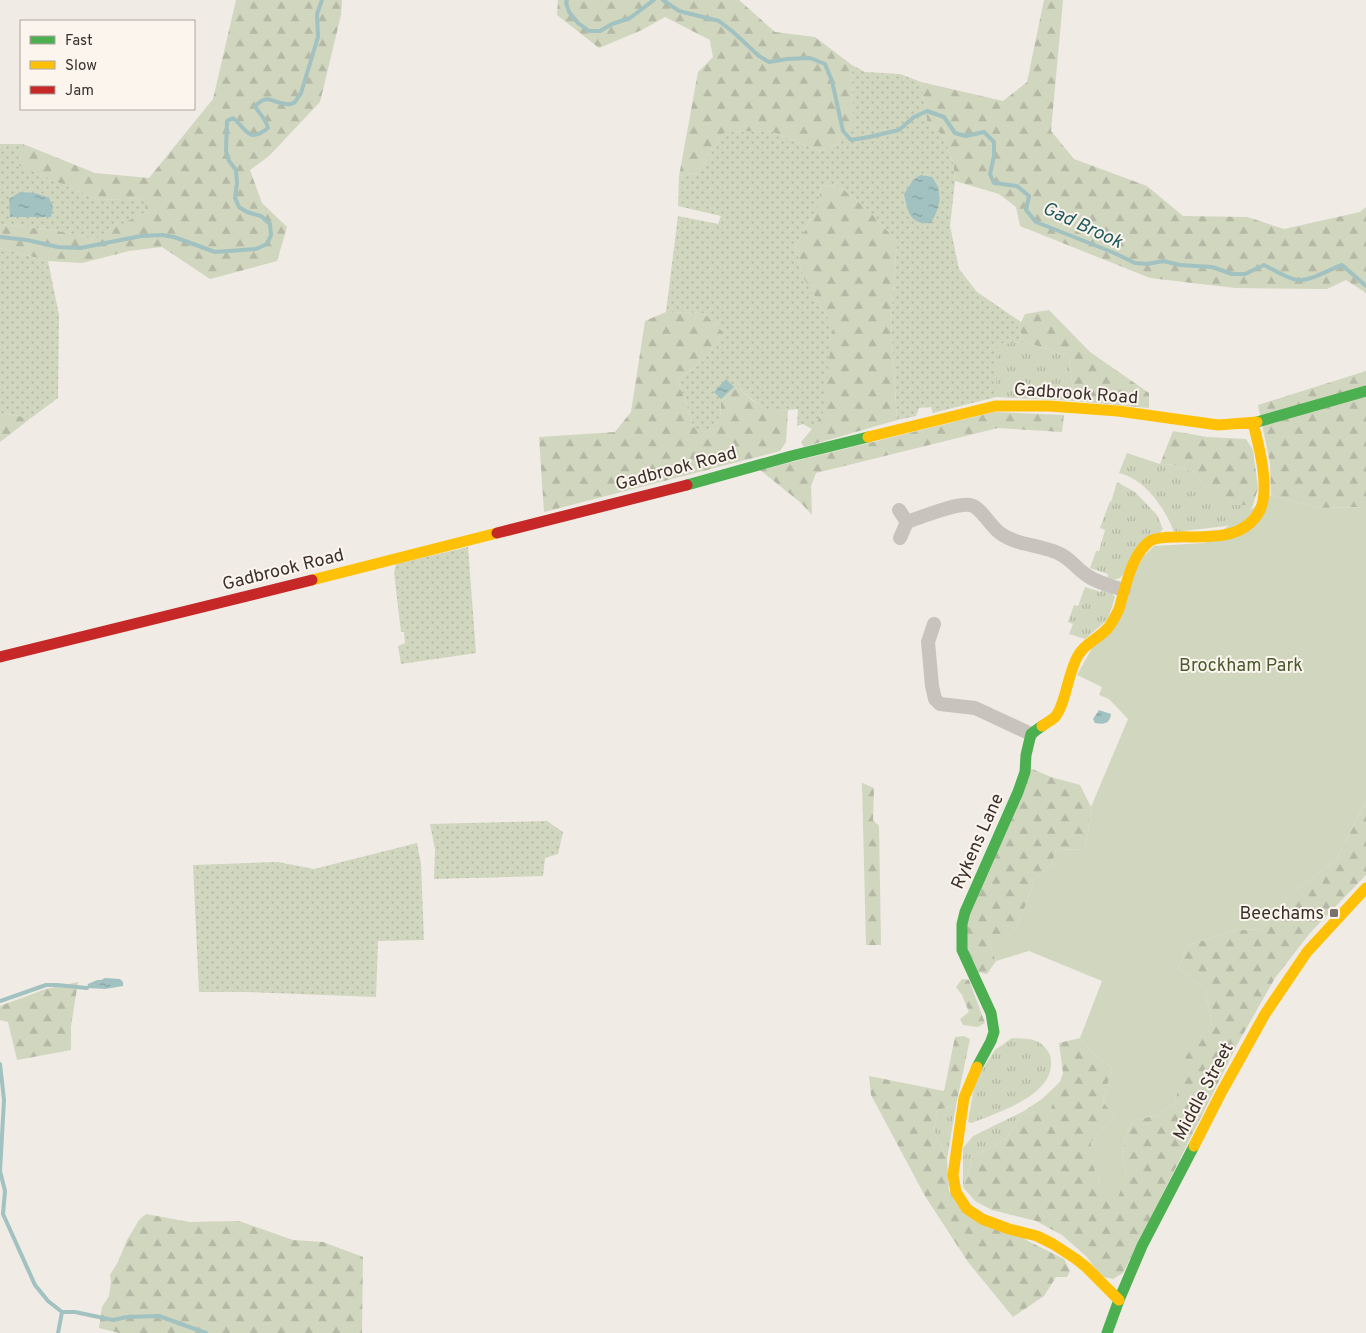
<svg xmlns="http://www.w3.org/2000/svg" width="1366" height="1333" viewBox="0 0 1366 1333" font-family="Overpass,sans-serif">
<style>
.grass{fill:url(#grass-tufts)}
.forest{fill:url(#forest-firs)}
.park{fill:#d1d6bf}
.garden{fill:url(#garden-dots)}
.water{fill:url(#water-ripples)}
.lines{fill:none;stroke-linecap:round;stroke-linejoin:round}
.stream{stroke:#a1c2c1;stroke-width:4}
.street{stroke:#c9c3be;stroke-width:14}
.fast{stroke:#4caf50;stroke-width:11}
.slow{stroke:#ffc107;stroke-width:11}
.jam{stroke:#c62828;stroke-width:11}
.poi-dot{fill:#7a716c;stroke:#fbf5ee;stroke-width:2}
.labels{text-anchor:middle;stroke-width:4;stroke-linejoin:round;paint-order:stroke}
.street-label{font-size:18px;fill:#3b302b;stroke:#fbf5ee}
.park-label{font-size:18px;fill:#4a5a2e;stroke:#fbf5ee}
.poi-label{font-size:18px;fill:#3b302b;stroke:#fbf5ee;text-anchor:end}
.water-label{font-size:19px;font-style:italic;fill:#1f5a5e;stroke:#fbf5ee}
</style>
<defs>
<pattern id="grass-tufts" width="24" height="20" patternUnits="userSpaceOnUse" patternTransform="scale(1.25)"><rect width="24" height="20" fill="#d1d6bf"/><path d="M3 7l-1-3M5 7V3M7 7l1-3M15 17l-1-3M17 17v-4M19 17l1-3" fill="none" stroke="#b4b8a4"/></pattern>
<pattern id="forest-firs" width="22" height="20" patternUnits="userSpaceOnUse" patternTransform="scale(1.25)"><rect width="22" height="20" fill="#d1d6bf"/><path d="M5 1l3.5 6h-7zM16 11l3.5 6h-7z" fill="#b4b8a4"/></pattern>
<pattern id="garden-dots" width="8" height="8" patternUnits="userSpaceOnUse" patternTransform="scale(1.25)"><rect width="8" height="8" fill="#d1d6bf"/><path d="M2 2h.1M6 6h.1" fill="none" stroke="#b4b8a4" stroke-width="1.8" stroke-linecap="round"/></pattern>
<pattern id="water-ripples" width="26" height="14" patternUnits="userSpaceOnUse" patternTransform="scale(1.25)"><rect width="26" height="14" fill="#a1c2c1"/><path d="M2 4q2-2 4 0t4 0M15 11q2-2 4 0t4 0" fill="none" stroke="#849e9d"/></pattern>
</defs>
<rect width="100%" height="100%" fill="#f0ebe5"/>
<!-- grass -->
<path class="grass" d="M 1025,342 L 1069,356 L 1074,401 L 996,397 L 996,344 Z
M 1127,453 L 1160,464 L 1174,465 L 1194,472 L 1209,492 L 1253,505 L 1248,515 L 1235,525 L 1174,532 C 1165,508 1145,479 1119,473 Z
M 1117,482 L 1135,492 L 1157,515 L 1163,529 L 1120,578 L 1112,580 L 1107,579 L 1108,574 L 1090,568 L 1096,551 L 1099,551 L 1105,530 L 1100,528 L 1110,501 L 1111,502 Z
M 1085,587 L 1101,592 L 1103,587 L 1110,591 L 1115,597 L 1108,619 L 1085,639 L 1069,634 L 1073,624 L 1068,622 L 1074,605 L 1078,606 Z
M 1012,1038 C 1028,1039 1040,1037 1049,1053 C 1051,1057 1051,1059 1051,1064 C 1051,1096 997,1113 972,1123 L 968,1122 L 975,1081 L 995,1050 Z
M 1060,1082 L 1050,1113 L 1022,1114 L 1007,1138 L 973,1157 L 963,1187 L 963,1148 L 973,1136 L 1024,1111 L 1042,1099 Z
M 956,1105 L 947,1159 L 934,1131 L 938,1110 Z"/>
<!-- forest -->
<path class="forest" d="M 236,0 L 342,0 L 341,15 L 320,102 L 269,156 L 250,170 L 262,203 L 287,227 L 277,261 L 210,279 L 162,247 L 129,251 L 82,263 L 48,261 L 0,248 L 0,224 L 54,230 L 94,239 L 146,198 L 99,200 L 17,165 L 23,144 L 95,173 L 149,178 L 213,99 Z
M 558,0 L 739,0 L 775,32 L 815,37 L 852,65 L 853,124 L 836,145 L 820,151 L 770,131 L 725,132 L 698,173 L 679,176 L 698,72 L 713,57 L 710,40 L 665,17 L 642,30 L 599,48 L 557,15 Z
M 1044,0 L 1063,0 L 1051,131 L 1074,159 L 1147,186 L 1183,216 L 1247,217 L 1284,229 L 1360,212 L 1366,207 L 1366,293 L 1346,280 L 1327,289 L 1235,288 L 1150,278 L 1020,226 L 1016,207 L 999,194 L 955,181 L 953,163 L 944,137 L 927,121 L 921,82 L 1003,101 L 1027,82 Z
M 822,185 L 842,188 L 870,212 L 897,241 L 891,321 L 897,420 L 804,447 L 801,442 L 812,429 L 833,326 L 804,279 L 795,245 C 809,228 817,207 822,185 Z
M 1049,310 L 1090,352 L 1149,393 L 1149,408 L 1074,401 L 1069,356 L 1025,342 L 1018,328 L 1025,314 Z
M 666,312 L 704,313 L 724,333 L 703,361 L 677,380 L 686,402 L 693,427 L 720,418 L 721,402 L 737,387 C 756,403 761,412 788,410 L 786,442 L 780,451 L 544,512 L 539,437 L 615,432 L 631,412 L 645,321 Z
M 1366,371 L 1366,507 L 1320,508 L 1271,495 L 1270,463 L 1258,405 Z
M 0,412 L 0,413 L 31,418 L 0,442 Z
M 994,412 L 1064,415 L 1062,432 L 998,428 L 816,473 L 811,486 L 812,515 L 801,503 L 760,470 Z
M 1173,431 L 1207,437 L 1246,439 L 1253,450 L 1258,488 L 1253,505 L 1229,505 L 1209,492 L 1194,472 L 1174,465 L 1160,464 Z
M 1030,768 L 1051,777 L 1080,785 L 1091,807 L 1088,834 L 1084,850 L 1056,849 L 1052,864 L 1035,879 L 1024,910 L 1015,930 L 988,940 L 996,961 L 987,974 L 977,972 L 966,948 L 967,917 Z
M 862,783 L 874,788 L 873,820 L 879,826 L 881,945 L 866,945 Z
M 1366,801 L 1366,875 L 1310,933 L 1275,978 L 1237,1045 L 1123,1273 L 1113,1279 L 1101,1276 L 1087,1257 L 1062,1235 L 1036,1221 L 992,1210 L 975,1201 L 963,1187 L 973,1157 L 1007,1138 L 1022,1114 L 1050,1112 L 1063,1073 L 1059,1043 L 1080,1038 L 1093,1054 L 1112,1068 L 1103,1102 L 1116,1117 L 1091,1142 L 1091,1160 L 1100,1183 L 1126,1175 L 1122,1149 L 1132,1121 L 1157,1115 L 1175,1102 L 1185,1056 L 1212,1022 L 1205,989 L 1178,968 L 1188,945 L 1236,930 L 1263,929 L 1292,893 L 1337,859 Z
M 962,979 L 969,980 L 985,1023 L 978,1027 L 963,1025 L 960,1019 L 969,1012 L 962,995 L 956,987 Z
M 78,982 L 71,1026 L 71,1050 L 17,1060 L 8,1022 L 0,1020 L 0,1006 L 46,989 Z
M 964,1036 L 970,1039 L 956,1105 L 938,1110 L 934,1131 L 947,1159 L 949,1191 L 1028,1241 L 1064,1259 L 1070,1271 L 1067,1277 L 1056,1277 L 1044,1296 L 1013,1317 L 968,1262 L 925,1196 L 871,1095 L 869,1076 L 944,1091 L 955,1037 Z
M 146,1214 L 189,1222 L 239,1221 L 293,1240 L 323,1242 L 363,1257 L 362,1333 L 119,1333 L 99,1328 L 102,1307 L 109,1296 L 111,1282 L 110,1275 L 118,1262 L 127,1240 L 139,1220 Z"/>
<!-- park -->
<path class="park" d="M 1271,495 L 1320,508 L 1366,507 L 1366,801 L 1337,859 L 1292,893 L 1263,929 L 1236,930 L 1188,945 L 1178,968 L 1205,989 L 1212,1022 L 1186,1056 L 1175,1102 L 1157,1115 L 1132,1121 L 1122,1149 L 1126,1175 L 1116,1204 L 1097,1196 L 1100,1183 L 1091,1160 L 1091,1142 L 1116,1117 L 1103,1102 L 1112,1068 L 1093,1054 L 1080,1038 L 1102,981 L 1029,951 L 996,961 L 988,940 L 1008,931 L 1015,930 L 1024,910 L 1035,879 L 1052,864 L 1056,849 L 1084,850 L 1088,834 L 1091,807 L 1128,719 L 1109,699 L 1099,695 L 1102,687 L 1077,675 L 1143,557 L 1154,546 L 1205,543 Z"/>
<!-- garden -->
<path class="garden" d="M 852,65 L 865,72 L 900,74 L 921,82 L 927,121 L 944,137 L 953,163 L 955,181 L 950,226 L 959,269 L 977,292 L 1021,322 L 1018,328 L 1025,342 L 997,344 L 996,397 L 933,413 L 931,407 L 919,408 L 916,416 L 897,420 L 891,321 L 897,241 L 870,212 L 842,188 L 822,185 L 817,207 L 802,236 L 795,245 L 804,279 L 833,326 L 823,413 L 812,429 L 803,424 L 797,426 L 798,409 L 773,411 L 760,406 L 737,387 L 721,402 L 720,418 L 707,432 L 693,427 L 686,402 L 677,380 L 703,361 L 724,333 L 704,313 L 666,312 L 678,216 L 718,224 L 721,216 L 678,206 L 679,176 L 698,173 L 725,132 L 770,131 L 820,151 L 836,145 L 853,124 Z
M 0,144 L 23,144 L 18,165 L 99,200 L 146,198 L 145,212 L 94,239 L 54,230 L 0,224 Z
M 0,248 L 48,261 L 59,315 L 58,398 L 31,418 L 0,413 Z
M 468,547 L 476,653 L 401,664 L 398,646 L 405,643 L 404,632 L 401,632 L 394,573 L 396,564 Z
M 547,821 L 563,832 L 558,854 L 545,858 L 543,876 L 434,879 L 435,849 L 430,824 Z
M 417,843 L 421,864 L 424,940 L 378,941 L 376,997 L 247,992 L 199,992 L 193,865 L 278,862 L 314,869 Z"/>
<!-- water -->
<path class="water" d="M 921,175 L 932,177 C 944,193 940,207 931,223 C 910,225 908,212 904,194 L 913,180 Z
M 20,192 L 35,193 L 49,198 L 53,207 L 51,217 L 10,217 L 9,199 Z
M 726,379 L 734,387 L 721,399 L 714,392 Z
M 1099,710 L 1111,714 C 1110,724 1103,725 1095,723 L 1093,719 Z
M 105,978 L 120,979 L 123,982 L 123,986 L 105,989 L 87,988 L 88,984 L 97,980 L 101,980 Z"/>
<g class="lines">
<!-- stream -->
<path class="stream" d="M 567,0 L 566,2 L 569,12 L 578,23 L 589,31 L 600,31 L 612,24 L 630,18 L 654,0
M 663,0 L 679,11 L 719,21 L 732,31 L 759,56 L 769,62 L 787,59 L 810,58 L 825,64 L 832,81 L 843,131 L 851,140 L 869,137 L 899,130 L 914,117 L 927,111 L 944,117 L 955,133 L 966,136 L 984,132 L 994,142 L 994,156 L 990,174 L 994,183 L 1017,186 L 1029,196 L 1026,210 L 1036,222 L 1112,252 L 1135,263 L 1147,264 L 1163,261 L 1180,265 L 1212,267 L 1232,274 L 1245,274 L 1264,265 C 1274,270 1286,278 1297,280 C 1309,282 1330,269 1342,265 L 1366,286
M 0,237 L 27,240 L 58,247 L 80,248 L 141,236 L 162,235 L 174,237 L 215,252 L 256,249 L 267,244 L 271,235 L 270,224 L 261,216 L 247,212 L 239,207 L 235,198 L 237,183 L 236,170 L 229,161 L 226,151 L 227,121 L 233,118 C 247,129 248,144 268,128 C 266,119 260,115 255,106 C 270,92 272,104 287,104 C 288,105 294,103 295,102 L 301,93 L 318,37 L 317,14 L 322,0
M 0,1001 L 46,985 L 57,985 L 87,988
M 0,1064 L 4,1100 L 0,1171 L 5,1191 L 3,1214 L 35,1285 L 48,1301 L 62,1312 L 75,1312 L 113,1320 L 127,1317 L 159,1316 L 206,1333
M 58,1333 L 62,1312"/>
<!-- street -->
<path class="street" d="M 899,510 L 907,522 L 900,538
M 907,522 C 922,517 955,503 970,505 C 980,506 991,527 1000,533 C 1017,546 1039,544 1058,553 C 1070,558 1075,567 1085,574 C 1095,582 1111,586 1124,590
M 934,624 L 928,642 L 932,686 L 935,699 L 940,704 L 975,708 L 1031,734"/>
<!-- fast -->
<path class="fast" d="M 1257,422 L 1366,391
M 687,485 L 791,456 L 868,437
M 977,1067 L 991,1041 L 994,1032 L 991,1013 L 962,950 L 962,924 L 965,912 L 1018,792 L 1025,772 L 1026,755 L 1031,734 L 1042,726
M 1107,1333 L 1119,1300 L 1142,1246 L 1194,1146"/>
<!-- slow -->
<path class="slow" d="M 868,437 L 995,406 L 1049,406 L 1118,411 L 1218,425 L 1257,422
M 312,580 L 497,533
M 1042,726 C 1046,723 1051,721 1055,717 C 1066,705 1068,670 1079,654 C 1086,643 1099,638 1107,629 C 1112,624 1116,615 1119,609 C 1121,603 1122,597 1124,591 C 1129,574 1135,552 1150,541 C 1157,537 1168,537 1176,537 C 1204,536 1242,542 1259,512 C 1271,491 1259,446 1253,423
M 977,1067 L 964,1098 L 953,1175 L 956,1192 L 967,1209 L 982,1219 L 1009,1229 L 1037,1236 L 1053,1244 L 1076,1259 L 1086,1267 L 1119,1300
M 1194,1146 L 1221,1093 L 1265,1014 L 1307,952 L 1366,888"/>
<!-- jam -->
<path class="jam" d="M 497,533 L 687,485
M 0,657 L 312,580"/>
</g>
<!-- markers -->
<rect class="poi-dot" x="1329" y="908" width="10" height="10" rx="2.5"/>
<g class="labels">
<!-- street labels -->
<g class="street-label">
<text transform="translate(1076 393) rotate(4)" y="6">Gadbrook Road</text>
<text transform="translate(676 468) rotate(-15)" y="6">Gadbrook Road</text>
<text transform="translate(283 569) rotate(-14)" y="6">Gadbrook Road</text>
<text transform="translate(977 841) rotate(-66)" y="6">Rykens Lane</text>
<text transform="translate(1203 1091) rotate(-62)" y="6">Middle Street</text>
</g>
<!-- park labels -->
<g class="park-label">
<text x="1241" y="671">Brockham Park</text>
</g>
<!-- poi labels -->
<g class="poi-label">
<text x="1324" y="919">Beechams</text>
</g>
<!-- water labels -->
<g class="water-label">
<text transform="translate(1083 224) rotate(25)" y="7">Gad Brook</text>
</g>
</g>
<!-- legend -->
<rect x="20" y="20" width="175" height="90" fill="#fbf5ee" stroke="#aea6a0"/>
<rect x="30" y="36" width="25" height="8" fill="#4caf50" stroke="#aea6a0"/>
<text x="65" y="45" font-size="15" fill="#3b302b">Fast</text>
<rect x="30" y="61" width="25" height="8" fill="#ffc107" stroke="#aea6a0"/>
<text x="65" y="70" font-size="15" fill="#3b302b">Slow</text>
<rect x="30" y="86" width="25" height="8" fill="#c62828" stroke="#aea6a0"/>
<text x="65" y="95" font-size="15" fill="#3b302b">Jam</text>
</svg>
